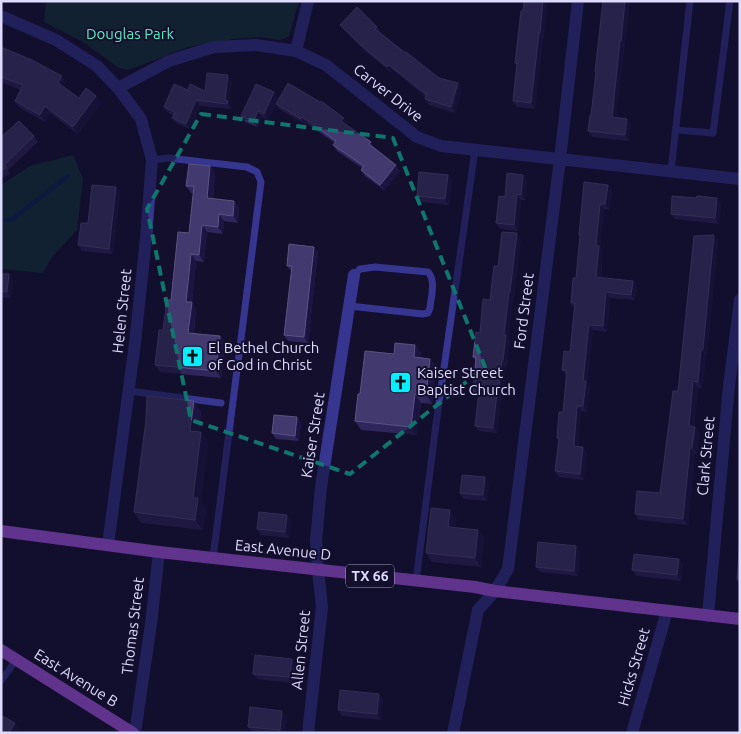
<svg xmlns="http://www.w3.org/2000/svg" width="741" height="734" viewBox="0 0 741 734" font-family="Ubuntu,sans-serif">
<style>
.green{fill:#113835}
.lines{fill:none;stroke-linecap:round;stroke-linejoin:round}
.stream{stroke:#072653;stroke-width:4.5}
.lane{stroke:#363590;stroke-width:7}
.street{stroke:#363590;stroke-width:12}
.primary{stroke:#bf62ff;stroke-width:12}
.wall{fill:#2f275c}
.shaded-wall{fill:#1c1542}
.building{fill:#423a6e;stroke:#5a5384}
.marked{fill:none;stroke:#0f766e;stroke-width:4;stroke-dasharray:10 6;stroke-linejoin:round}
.labels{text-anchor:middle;stroke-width:4;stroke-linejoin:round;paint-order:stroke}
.shield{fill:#130f2d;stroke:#a19ec0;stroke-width:1}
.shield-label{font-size:14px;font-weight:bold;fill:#dedbff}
.park-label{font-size:15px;fill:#5aecc3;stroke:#130f2d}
.street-label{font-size:15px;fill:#dedbff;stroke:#130f2d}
.poi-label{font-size:15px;fill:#dedbff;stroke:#130f2d;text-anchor:start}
</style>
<rect width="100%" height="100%" fill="#130f2d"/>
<!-- green -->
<path class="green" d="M 46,1 L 299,1 L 289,36 L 281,40 L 260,37 L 234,39 L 188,47 L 128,70 L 119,68 L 83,42 L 44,22 Z
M 73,155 L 83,179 L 77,230 L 52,257 L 43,273 L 1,269 L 1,185 L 30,166 Z"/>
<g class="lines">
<!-- stream -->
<path class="stream" d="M 1,220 L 11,220 L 68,176"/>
<!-- lane -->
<path class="lane" d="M 676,130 L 713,133 L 730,1
M 152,160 L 168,158 L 247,167 L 257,172 L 261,182 L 213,558
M 671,171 L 690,1
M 349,306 L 423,314 L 428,313 L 430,308 C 431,297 436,280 428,272 L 375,267 L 360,269 L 354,275
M 129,391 L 221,403
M 416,581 L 436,424 L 475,150
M 1,681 L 16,660"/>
<!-- street -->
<path class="street" d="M 1,16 L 56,40 L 97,66 L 118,88 L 141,119 L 152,160 L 146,238 L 135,343 L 108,545
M 296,51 L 308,1
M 118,88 L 169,61 L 214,47 L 256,45 L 296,51 L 326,65 L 417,137 L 441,146 L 740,179
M 708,616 L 729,386 L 740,300
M 135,733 L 151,624 L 159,552
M 308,733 L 322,607 L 318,570 L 316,540 L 321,487 L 354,275
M 453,733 L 478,610 L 495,591 L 508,569 L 560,159 L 578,1
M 632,733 L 667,611"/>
<!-- primary -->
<path class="primary" d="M 1,531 L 159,552 L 475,587 L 495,591 L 740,619
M 1,650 L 133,733"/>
</g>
<!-- wall -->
<path class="wall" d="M 524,1 L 544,39 L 543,39 L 535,109 L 517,107 L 513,101 L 517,66 L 515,63 Z
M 603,1 L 630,1 L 616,117 L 631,124 L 629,141 L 592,137 L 588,131 L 591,115 L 596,73 L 595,72 Z
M 340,25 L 377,27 L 381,33 L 439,78 L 462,89 L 455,113 L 429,105 L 425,99 L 426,97 L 393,70 L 391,72 L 365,51 L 344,30 Z
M 1,47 L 66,83 L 64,87 L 79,98 L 96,96 L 101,103 L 78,134 L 50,113 L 45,122 L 20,108 L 15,101 L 21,90 L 1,82 Z
M 232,81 L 229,103 L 232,106 L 231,109 L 200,106 L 190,129 L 176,123 L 172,118 L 173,115 L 168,113 L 164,107 Z
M 278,98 L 276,102 L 348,123 L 346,125 L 375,148 L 374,148 L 400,171 L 384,190 L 365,176 L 361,170 L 362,168 L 337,151 L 333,145 L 335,143 L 306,123 L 305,124 L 280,110 L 276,104 L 268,120 L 262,117 L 257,127 L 245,122 L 241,116 Z
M 34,136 L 38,142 L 8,170 L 10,174 L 1,179 L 1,137 Z
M 210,166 L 215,173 L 213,199 L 234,201 L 239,208 L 238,223 L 224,221 L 223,234 L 207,232 L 204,262 L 196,261 L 192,303 L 196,309 L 194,333 L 220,336 L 225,343 L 221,378 L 160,372 L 155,365 L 171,300 L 189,233 L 193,193 L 191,193 L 186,186 Z
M 448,175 L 452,180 L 449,205 L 421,202 L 417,196 Z
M 523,175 L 527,181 L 525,200 L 521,200 L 518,231 L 500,229 L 496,223 L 505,197 Z
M 584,182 L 612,190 L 609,210 L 604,209 L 600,247 L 603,251 L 601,278 L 633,281 L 637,287 L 635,300 L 610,298 L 607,332 L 593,330 L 587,383 L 590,387 L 587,412 L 581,411 L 578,447 L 587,453 L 584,480 L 559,477 L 555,471 L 559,441 L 557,438 L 563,412 L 566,376 L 562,370 L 570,352 L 574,308 L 571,303 L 576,278 L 580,237 L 579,235 Z
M 116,187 L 120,193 L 113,254 L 82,251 L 78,245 L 88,223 Z
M 696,198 L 721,204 L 719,224 L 675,219 L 671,214 Z
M 521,239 L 514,298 L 513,297 L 508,339 L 510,341 L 507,366 L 506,366 L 502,400 L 501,400 L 497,433 L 479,431 L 475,426 L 478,397 L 477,397 L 473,391 L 476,361 L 473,357 L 480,333 L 490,300 L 498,266 Z
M 718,241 L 707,355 L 706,355 L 702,388 L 698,388 L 694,427 L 695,427 L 699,433 L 697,454 L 695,454 L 688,525 L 639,520 L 635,514 L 660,493 L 678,391 Z
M 318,252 L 308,343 L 288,341 L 284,335 L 292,271 L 291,271 L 287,266 Z
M 1,274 L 13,280 L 11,298 L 1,297 Z
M 415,345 L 421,353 L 420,358 L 430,359 L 436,367 L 432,404 L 421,403 L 417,435 L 361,430 L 355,421 L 360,394 L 394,354 Z
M 201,411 L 199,432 L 201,432 L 208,442 L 201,502 L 206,509 L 203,530 L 141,523 L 134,512 Z
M 297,417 L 301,423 L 299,441 L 276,439 L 272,433 Z
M 485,477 L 489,483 L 487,501 L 464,499 L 460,493 Z
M 456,519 L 455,527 L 478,530 L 484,538 L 481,567 L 432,562 L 426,553 Z
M 291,521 L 289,538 L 261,535 L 257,529 Z
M 576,546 L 580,551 L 578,576 L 540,572 L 536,567 Z
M 679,559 L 683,564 L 681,581 L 637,576 L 632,570 Z
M 296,665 L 294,683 L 257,679 L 253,674 Z
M 379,694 L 383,700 L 381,720 L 342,716 L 338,710 Z
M 287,716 L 285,733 L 252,732 L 248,727 Z"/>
<!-- shaded-wall -->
<path class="shaded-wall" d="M 543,1 L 548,1 L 544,39 L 540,33 Z
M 625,1 L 630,1 L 625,47 L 621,41 Z
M 539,33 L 543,39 L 535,109 L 531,103 Z
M 620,41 L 624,47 L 616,123 L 612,117 Z
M 389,65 L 393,70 L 391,72 L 387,67 Z
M 228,75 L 232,81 L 229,103 L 232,106 L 231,109 L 225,100 Z
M 62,76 L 66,83 L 63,89 L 58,83 Z
M 458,83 L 462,89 L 455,113 L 451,107 Z
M 274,92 L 278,98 L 268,120 L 264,114 Z
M 96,96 L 101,103 L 78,134 L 73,127 Z
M 196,100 L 200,106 L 190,129 L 186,124 Z
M 45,106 L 50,113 L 45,122 L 40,115 Z
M 258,111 L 262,117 L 257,127 L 253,122 Z
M 302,117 L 306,123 L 305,124 L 301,119 Z
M 344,118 L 348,123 L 345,127 L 341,121 Z
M 627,119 L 631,124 L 629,141 L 625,135 Z
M 371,142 L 375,148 L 373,150 L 369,144 Z
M 396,165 L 400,171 L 384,190 L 380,185 Z
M 210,166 L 215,173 L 212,205 L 207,198 Z
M 448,175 L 452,180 L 449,205 L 445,199 Z
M 523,175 L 527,181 L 525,200 L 521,195 Z
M 608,185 L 612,190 L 609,210 L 605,204 Z
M 116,187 L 120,193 L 113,254 L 109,249 Z
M 517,194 L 521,200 L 518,231 L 514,225 Z
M 717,198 L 721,204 L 719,224 L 715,218 Z
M 234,201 L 239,208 L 238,223 L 233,216 Z
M 600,204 L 604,209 L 600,247 L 603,251 L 600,283 L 596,277 L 596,245 Z
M 219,214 L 224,221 L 223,234 L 218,227 Z
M 202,225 L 207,232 L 204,262 L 199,255 Z
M 517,233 L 521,239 L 514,298 L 510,292 Z
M 714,235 L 718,241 L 707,355 L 703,349 Z
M 314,247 L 318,252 L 308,343 L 304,337 Z
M 191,254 L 196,261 L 192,303 L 196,309 L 193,340 L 188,333 L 186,302 Z
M 9,274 L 13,280 L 11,298 L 7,292 Z
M 633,281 L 637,287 L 635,300 L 631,295 Z
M 509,292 L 513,297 L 508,339 L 510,341 L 507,366 L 503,360 L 504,335 Z
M 606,292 L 610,298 L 607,332 L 603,326 Z
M 589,325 L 593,330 L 587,383 L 590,387 L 587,412 L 583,406 L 583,381 Z
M 220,336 L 225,343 L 221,378 L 216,371 Z
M 415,345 L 421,353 L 420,365 L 414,357 Z
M 701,349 L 706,355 L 702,388 L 698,382 Z
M 430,359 L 436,367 L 432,404 L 426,395 Z
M 502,360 L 506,366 L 502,400 L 498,394 Z
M 693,381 L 698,388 L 693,433 L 689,426 Z
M 415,394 L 421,403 L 417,435 L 411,427 Z
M 497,394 L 501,400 L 497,433 L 493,428 Z
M 194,401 L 201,411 L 198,441 L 190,431 Z
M 577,406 L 581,411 L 578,452 L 574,446 Z
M 297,417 L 301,423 L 299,441 L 295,436 Z
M 695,427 L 699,433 L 697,454 L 692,448 Z
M 201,432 L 208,442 L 201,502 L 206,509 L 203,530 L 195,520 L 193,498 Z
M 583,447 L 587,453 L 584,480 L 580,474 Z
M 690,448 L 695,454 L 688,525 L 683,519 Z
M 485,477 L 489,483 L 487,501 L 483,495 Z
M 450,510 L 456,519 L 454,535 L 448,527 Z
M 287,515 L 291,521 L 289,538 L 285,532 Z
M 478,530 L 484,538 L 481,567 L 475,558 Z
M 576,546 L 580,551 L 578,576 L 574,571 Z
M 679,559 L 683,564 L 681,581 L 677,575 Z
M 292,659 L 296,665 L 294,683 L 290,677 Z
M 379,694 L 383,700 L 381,720 L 377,714 Z
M 282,711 L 287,716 L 285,733 L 282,733 L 280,730 Z
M 15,723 L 21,732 L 20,733 L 9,733 Z"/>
<!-- building -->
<path class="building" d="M 524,1 L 543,1 L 540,33 L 539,33 L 531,103 L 513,101 L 517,63 L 515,63 L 521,11 L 523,11 Z
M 603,1 L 625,1 L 621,41 L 620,41 L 612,117 L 627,119 L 625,135 L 588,131 L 590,115 L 591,115 L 596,72 L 595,72 Z
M 357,7 L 377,27 L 375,29 L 405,53 L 406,52 L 439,78 L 458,83 L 451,107 L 425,99 L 426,94 L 389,65 L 387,67 L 361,45 L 340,25 Z
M 1,47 L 32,60 L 62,76 L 58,83 L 79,98 L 86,88 L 96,96 L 73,127 L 45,106 L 40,115 L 15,101 L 23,85 L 1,77 Z
M 207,73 L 228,75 L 225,100 L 228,101 L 227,104 L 196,100 L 186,124 L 172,118 L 175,112 L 164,107 L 174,84 L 188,90 L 190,84 L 205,91 Z
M 288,83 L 320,102 L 321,101 L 344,118 L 341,121 L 371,142 L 369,144 L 396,165 L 380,185 L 361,170 L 364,166 L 333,145 L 336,141 L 302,117 L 301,119 L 276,104 Z
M 256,84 L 274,92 L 264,114 L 258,111 L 253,122 L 241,116 Z
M 19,121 L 34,136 L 4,165 L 6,168 L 1,171 L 1,143 L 2,143 L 1,142 L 1,137 Z
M 189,164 L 210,166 L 207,198 L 234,201 L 233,216 L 219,214 L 218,227 L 202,225 L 199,255 L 191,254 L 186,302 L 192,302 L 188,333 L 220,336 L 216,371 L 155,365 L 159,330 L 163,330 L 167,300 L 171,300 L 178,232 L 189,233 L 194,186 L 186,186 Z
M 419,172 L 448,175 L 445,199 L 417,196 Z
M 507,173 L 523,175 L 521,195 L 517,194 L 514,225 L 496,223 L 499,196 L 505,197 Z
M 584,182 L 608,185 L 605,204 L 600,204 L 596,245 L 599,246 L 596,277 L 633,281 L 631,295 L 606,292 L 603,326 L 589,325 L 583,381 L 586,381 L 583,406 L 577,406 L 574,446 L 583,447 L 580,474 L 555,471 L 559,439 L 557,438 L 559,412 L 563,412 L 567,370 L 562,370 L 564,351 L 570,352 L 575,303 L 571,303 L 573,278 L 576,278 L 580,235 L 579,235 Z
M 92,185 L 116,187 L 109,249 L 78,245 L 81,223 L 88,223 Z
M 672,196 L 696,198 L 697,196 L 717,198 L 715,218 L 671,214 Z
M 502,232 L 517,233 L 510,292 L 509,292 L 504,335 L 506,335 L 503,360 L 502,360 L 498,394 L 497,394 L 493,428 L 475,426 L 479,392 L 473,391 L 476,357 L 473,357 L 476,332 L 480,333 L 483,299 L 490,300 L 494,266 L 498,266 Z
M 714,235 L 703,349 L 701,349 L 698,382 L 693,381 L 689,426 L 695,427 L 692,448 L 690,448 L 683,519 L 635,514 L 637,491 L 660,493 L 673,391 L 678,391 L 694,236 Z
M 289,244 L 314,247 L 304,337 L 284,335 L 292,266 L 287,266 Z
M 1,274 L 9,274 L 7,292 L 1,291 Z
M 395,343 L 415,345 L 414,357 L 430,359 L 426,395 L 415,394 L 411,427 L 355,421 L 358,394 L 360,394 L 365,351 L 394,354 Z
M 147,396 L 194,401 L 190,431 L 201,432 L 193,498 L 198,498 L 195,520 L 134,512 L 146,420 Z
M 274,415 L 297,417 L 295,436 L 272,433 Z
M 462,475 L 485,477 L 483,495 L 460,493 Z
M 431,508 L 450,510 L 448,527 L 478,530 L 475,558 L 426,553 Z
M 259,512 L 287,515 L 285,532 L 257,529 Z
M 740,539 L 740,581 L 737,580 Z
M 538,542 L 576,546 L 574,571 L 536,567 Z
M 634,554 L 679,559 L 677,575 L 632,570 Z
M 255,655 L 292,659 L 290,677 L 253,674 Z
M 340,690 L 379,694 L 377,714 L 338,710 Z
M 250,707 L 282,711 L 280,730 L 248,727 Z
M 1,715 L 15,723 L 9,733 L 1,733 Z"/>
<!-- marked area -->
<path d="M0 0H741V734H0ZM 201,114 L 393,138 L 485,367 L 350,474 L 191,420 L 147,209 Z" fill="#130f2d" fill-opacity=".55" fill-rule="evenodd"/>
<path class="marked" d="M 201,114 L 393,138 L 485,367 L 350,474 L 191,420 L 147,209 Z"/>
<!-- icons -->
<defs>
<symbol id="church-square" viewBox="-11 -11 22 22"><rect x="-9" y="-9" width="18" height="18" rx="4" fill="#07eeff" stroke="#130f2d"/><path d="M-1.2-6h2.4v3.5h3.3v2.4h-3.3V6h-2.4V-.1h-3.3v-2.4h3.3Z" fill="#111"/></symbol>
</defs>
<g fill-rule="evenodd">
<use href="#church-square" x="180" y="344" width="25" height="25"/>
<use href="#church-square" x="388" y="370" width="25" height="25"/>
</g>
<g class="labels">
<!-- shield labels -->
<rect class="shield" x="346" y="564.5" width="48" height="23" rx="4"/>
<g class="shield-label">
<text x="370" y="581">TX 66</text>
</g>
<!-- park labels -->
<g class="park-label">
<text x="130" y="39">Douglas Park</text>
</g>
<!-- street labels -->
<g class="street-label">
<text transform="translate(388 93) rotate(38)" y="5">Carver Drive</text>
<text transform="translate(122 311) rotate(-84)" y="5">Helen Street</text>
<text transform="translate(524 311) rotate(-83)" y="5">Ford Street</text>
<text transform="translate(313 435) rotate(-81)" y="5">Kaiser Street</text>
<text transform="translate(706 456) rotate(-85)" y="5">Clark Street</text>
<text transform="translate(283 550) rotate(6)" y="5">East Avenue D</text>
<text transform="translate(133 626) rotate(-83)" y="5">Thomas Street</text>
<text transform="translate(301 650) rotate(-84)" y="5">Allen Street</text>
<text transform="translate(634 667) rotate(-74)" y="5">Hicks Street</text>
<text transform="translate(76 678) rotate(32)" y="5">East Avenue B</text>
</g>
<!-- poi labels -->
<g class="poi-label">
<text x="208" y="353">El Bethel Church<tspan x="208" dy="17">of God in Christ</tspan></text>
<text x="417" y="378">Kaiser Street<tspan x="417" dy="17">Baptist Church</tspan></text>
</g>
</g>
<!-- border -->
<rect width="741" height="734" fill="none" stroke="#dedbff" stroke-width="5"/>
</svg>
